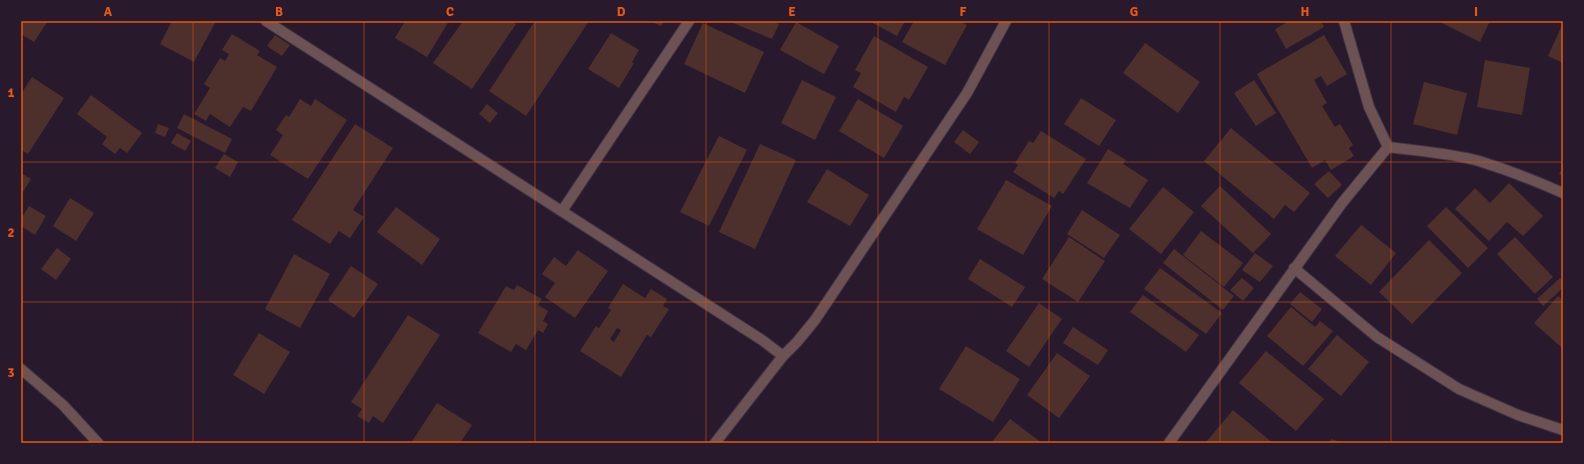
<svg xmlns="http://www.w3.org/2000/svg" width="1584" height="464" viewBox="0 0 1584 464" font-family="Signika,sans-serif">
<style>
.building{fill:#4d302c;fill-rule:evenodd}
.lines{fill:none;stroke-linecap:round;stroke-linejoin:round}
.street-casing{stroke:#423447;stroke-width:12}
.street{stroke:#6c5253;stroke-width:10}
.grid{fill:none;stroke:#e8590c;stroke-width:1;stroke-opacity:0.55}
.neatline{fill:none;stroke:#e8590c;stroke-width:1.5}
.grid-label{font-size:13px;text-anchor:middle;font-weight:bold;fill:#e8590c}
</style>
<rect width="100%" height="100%" fill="#28192d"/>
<!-- building -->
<path class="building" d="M 21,21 L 48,21 L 34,42 L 21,34 Z
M 172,21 L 211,21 L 215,23 L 194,62 L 160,44 Z
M 405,21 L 449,21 L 427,57 L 395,38 Z
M 463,21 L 511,21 L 516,24 L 472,89 L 433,63 Z
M 535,21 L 589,21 L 526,116 L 489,91 Z
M 650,21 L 664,21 L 661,26 Z
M 734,21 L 773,21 L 779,24 L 772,39 L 733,23 Z
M 869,21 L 905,21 L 897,36 Z
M 914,21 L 959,21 L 967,25 L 945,65 L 902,42 Z
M 1289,21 L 1321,21 L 1324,27 L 1286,49 L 1275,29 Z
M 1438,21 L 1490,21 L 1480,42 Z
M 796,22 L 839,46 L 824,74 L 780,50 Z
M 703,23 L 764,52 L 745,93 L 684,64 Z
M 1563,23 L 1563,63 L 1548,56 Z
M 611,33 L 639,50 L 632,62 L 634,63 L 619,88 L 588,69 Z
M 232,34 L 260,51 L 257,55 L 277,67 L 251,111 L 243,107 L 230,127 L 210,114 L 206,121 L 194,114 L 210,88 L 204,84 L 220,58 L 225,61 L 229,54 L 222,50 Z
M 275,35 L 290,45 L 282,56 L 267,46 Z
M 1324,35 L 1347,74 L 1327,86 L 1321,76 L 1314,80 L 1327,103 L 1322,106 L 1335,127 L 1340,124 L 1353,145 L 1349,148 L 1354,156 L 1331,170 L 1325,160 L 1312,168 L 1257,74 Z
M 874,36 L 928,67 L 909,100 L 904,97 L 896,112 L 853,87 L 861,73 L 855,70 Z
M 1145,43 L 1200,82 L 1178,113 L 1123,73 Z
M 1485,60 L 1530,68 L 1522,115 L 1477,107 Z
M 32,77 L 64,98 L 28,154 L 21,150 L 21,94 Z
M 802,80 L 836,97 L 815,140 L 781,123 Z
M 1254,80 L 1276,113 L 1256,126 L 1234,93 Z
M 1424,82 L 1467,93 L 1457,135 L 1413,124 Z
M 91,95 L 142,133 L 127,153 L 120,148 L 115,154 L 102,144 L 107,137 L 77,114 Z
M 1081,98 L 1116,120 L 1099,146 L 1064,124 Z
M 300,99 L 311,106 L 315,99 L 347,120 L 308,179 L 270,155 L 283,135 L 276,130 L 286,115 L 289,117 Z
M 858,99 L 903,126 L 884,158 L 839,131 Z
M 487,104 L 498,113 L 490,123 L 479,114 Z
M 184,114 L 232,139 L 225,153 L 177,128 Z
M 158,124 L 169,128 L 165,137 L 155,133 Z
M 355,124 L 393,148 L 353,210 L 364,217 L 350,238 L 339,231 L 330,244 L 292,220 Z
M 1231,128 L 1310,193 L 1294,212 L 1285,205 L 1274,219 L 1204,161 Z
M 963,130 L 979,142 L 970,154 L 954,142 Z
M 1041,131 L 1086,159 L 1063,194 L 1059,191 L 1054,198 L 1013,172 L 1018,165 L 1015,163 L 1029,141 L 1033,143 Z
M 177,133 L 191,141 L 185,151 L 171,143 Z
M 719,136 L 747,150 L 709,226 L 680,212 Z
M 760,144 L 796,160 L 755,249 L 719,232 Z
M 1108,149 L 1126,160 L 1123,164 L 1148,180 L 1130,208 L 1087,183 Z
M 224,154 L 238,162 L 230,177 L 215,168 Z
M 1563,167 L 1563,176 L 1559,174 Z
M 827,169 L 869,195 L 850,226 L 807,202 Z
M 1329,171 L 1342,185 L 1328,198 L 1314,184 Z
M 21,173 L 31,179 L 21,195 Z
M 1006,180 L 1052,206 L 1023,255 L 977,229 Z
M 1509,183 L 1543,216 L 1523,236 L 1507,222 L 1489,241 L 1455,209 L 1475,188 L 1490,203 Z
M 1220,186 L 1271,234 L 1253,253 L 1201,206 Z
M 1163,187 L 1194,212 L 1161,254 L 1129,229 Z
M 70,198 L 94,213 L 76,241 L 53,226 Z
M 29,206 L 46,216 L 35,235 L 21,226 L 21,219 Z
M 396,207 L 440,239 L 422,265 L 377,232 Z
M 1446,207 L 1488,248 L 1468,268 L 1427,226 Z
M 1082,210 L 1120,235 L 1104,258 L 1067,234 Z
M 1361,225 L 1396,253 L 1371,285 L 1335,256 Z
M 1201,231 L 1243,263 L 1224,287 L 1183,255 Z
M 1069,237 L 1105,261 L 1078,302 L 1042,279 Z
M 1515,237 L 1553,277 L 1535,294 L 1497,254 Z
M 1429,240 L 1462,273 L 1412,324 L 1379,292 Z
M 57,248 L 71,259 L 56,280 L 41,269 Z
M 1174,249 L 1234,296 L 1223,310 L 1163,263 Z
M 578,250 L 608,271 L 575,318 L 545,297 L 555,283 L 542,274 L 554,257 L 566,266 Z
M 1255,253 L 1273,266 L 1260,282 L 1242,270 Z
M 294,254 L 330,274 L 300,328 L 265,309 Z
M 980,259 L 1025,287 L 1012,307 L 968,279 Z
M 351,266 L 378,284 L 354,318 L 328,300 Z
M 1160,268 L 1222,313 L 1206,334 L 1144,289 Z
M 1242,278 L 1254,288 L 1243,301 L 1230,290 Z
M 1560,278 L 1563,281 L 1563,288 L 1543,306 L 1537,299 Z
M 623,284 L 645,298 L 651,289 L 667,299 L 663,306 L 669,309 L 651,337 L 647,335 L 621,377 L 580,351 L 596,326 L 599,328 L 611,310 L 608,308 ZM 617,328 L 621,330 L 614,342 L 610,339 Z
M 517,285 L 542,299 L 538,305 L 548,311 L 543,321 L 548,324 L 543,333 L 538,330 L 526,350 L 516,344 L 511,352 L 478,333 L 506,286 L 514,290 Z
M 1300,292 L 1322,309 L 1312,322 L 1290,304 Z
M 1143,295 L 1199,335 L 1186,352 L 1130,312 Z
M 1558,296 L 1563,300 L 1563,345 L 1561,347 L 1534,323 Z
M 1039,303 L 1062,319 L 1029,367 L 1006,351 Z
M 1291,307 L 1315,327 L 1320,321 L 1333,331 L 1303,366 L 1267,336 Z
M 408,315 L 440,335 L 383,423 L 373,416 L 369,423 L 357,416 L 362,409 L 351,402 Z
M 1073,327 L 1108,350 L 1098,365 L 1063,343 Z
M 259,333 L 290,352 L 264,394 L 233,375 Z
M 1337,335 L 1369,362 L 1341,396 L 1308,369 Z
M 966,346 L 1020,379 L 993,422 L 939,389 Z
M 1266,351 L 1324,399 L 1296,431 L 1239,383 Z
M 1057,353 L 1090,376 L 1059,418 L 1027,395 Z
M 437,403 L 472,425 L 460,443 L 411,443 Z
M 1233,410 L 1273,443 L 1208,443 L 1206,442 Z
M 1010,419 L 1042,443 L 991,443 Z
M 1331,439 L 1343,443 L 1330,443 Z"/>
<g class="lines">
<defs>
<path id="street" d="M 266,21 L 762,340 L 783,356
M 1388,147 C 1418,151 1450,153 1479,161 C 1508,170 1536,181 1563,193
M 562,211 L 689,21
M 1294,268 L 1377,337 L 1459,389 L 1518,415 L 1563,430
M 21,369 L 63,405 L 98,443
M 715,443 L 783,356 L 797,342 L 815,320 L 967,93 L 1006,21
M 1169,443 L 1342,203 L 1388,147 L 1369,107 L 1344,21"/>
</defs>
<!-- street casing -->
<use href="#street" class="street-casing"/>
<!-- street -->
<use href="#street" class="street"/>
</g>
<!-- grid -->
<path class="grid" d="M 193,21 L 193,443M 364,21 L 364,443M 535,21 L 535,443M 706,21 L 706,443M 878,21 L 878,443M 1049,21 L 1049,443M 1220,21 L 1220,443M 1391,21 L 1391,443M 21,162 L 1563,162M 21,302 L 1563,302"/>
<!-- border -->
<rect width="1584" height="464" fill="none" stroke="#28192d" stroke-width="44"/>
<rect x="22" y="22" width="1540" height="420" class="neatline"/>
<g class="grid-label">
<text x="108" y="16">A</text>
<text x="279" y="16">B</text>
<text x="450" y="16">C</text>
<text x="621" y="16">D</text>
<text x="792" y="16">E</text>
<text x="963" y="16">F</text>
<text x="1134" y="16">G</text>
<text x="1305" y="16">H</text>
<text x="1476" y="16">I</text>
<text x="11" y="97">1</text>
<text x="11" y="237">2</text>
<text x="11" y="377">3</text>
</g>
</svg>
